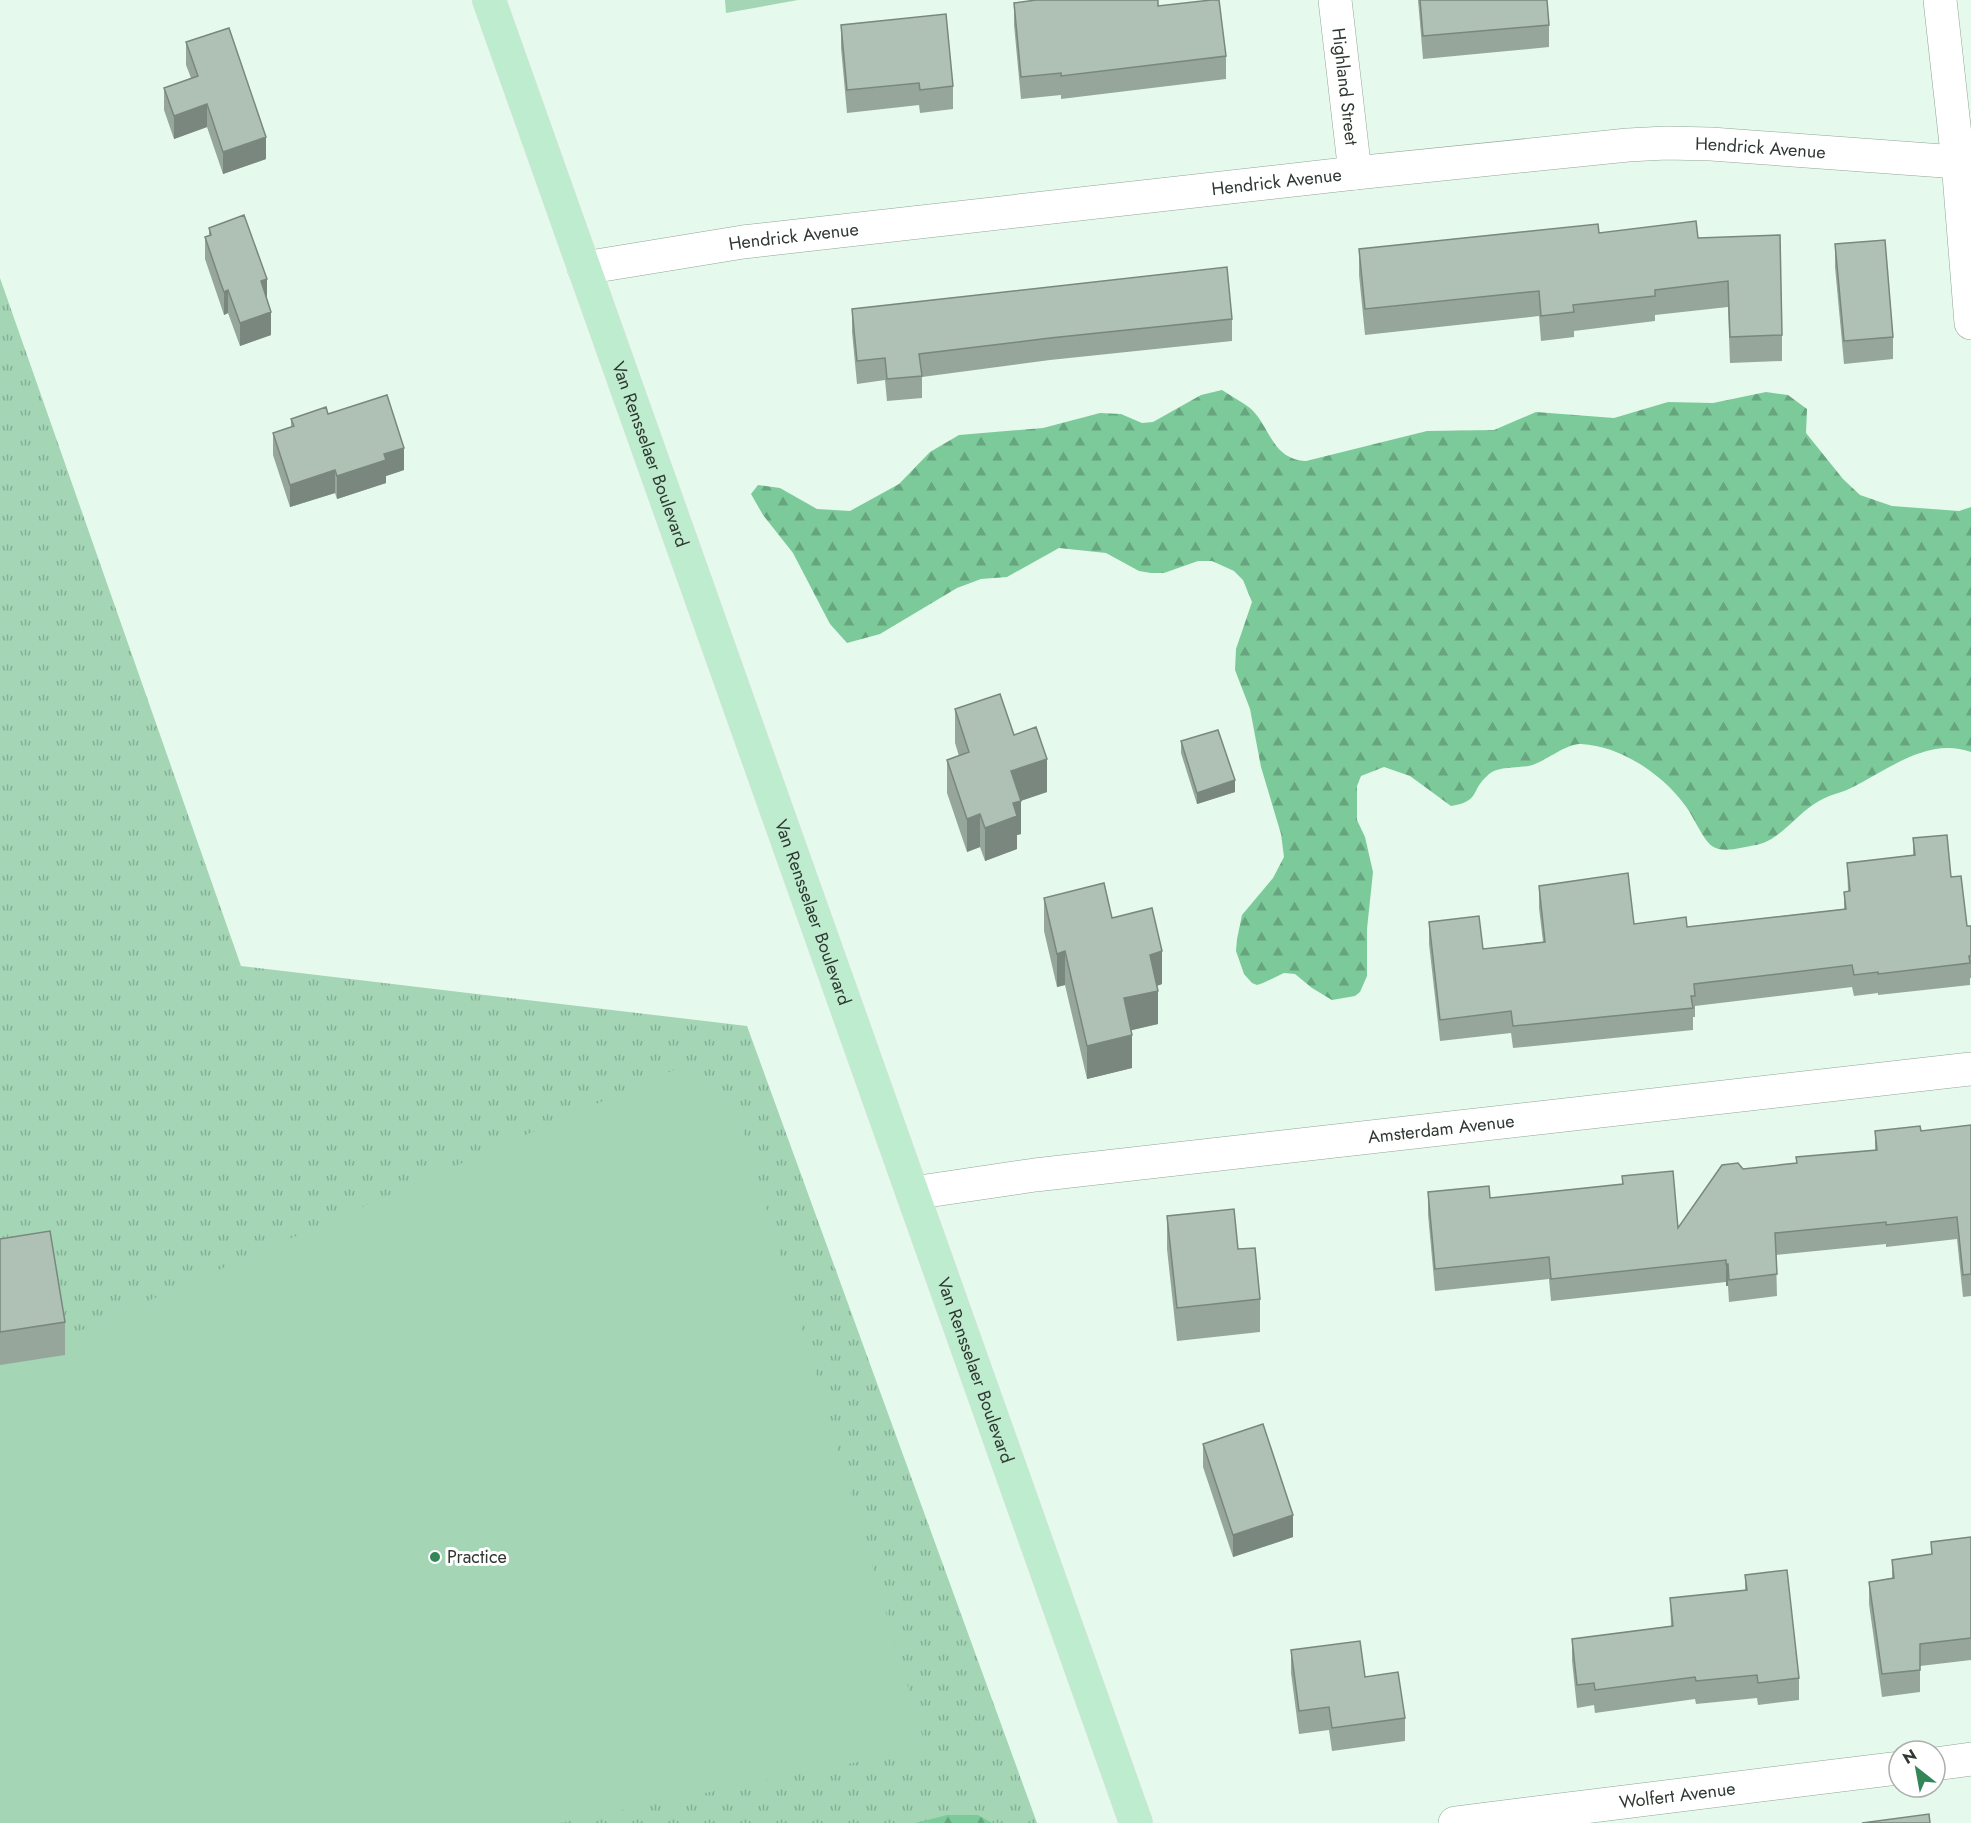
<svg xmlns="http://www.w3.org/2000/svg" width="1971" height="1823" viewBox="0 0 1971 1823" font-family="Jost,sans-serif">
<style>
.grass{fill:url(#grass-tufts)}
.forest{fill:url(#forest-firs)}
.park{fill:#a4d5b5}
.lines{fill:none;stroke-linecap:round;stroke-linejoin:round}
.minor-casing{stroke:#92a598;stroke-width:34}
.major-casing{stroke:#dedfde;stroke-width:34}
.minor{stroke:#fff;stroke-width:33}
.major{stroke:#beecce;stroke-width:33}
.wall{fill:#96a69b}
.shaded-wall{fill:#7a877e}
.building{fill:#aec1b4;stroke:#7a877e;stroke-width:1.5}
.poi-dot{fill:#338658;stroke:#fff;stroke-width:2}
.labels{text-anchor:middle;stroke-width:6;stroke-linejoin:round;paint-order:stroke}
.street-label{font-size:18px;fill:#303832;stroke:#fff}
.poi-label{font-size:18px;fill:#303832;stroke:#fff;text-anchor:start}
</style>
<defs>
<pattern id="grass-tufts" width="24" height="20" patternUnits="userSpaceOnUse" patternTransform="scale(1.5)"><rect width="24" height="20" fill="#a4d5b5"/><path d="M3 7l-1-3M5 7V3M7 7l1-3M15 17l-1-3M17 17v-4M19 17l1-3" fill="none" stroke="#86ae94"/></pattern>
<pattern id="forest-firs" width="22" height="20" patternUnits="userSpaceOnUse" patternTransform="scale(1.5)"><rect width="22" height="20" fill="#7cca9a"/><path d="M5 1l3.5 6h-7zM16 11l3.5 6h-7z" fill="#66a57e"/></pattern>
</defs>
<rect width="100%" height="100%" fill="#e5faec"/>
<!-- grass -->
<path class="grass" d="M 0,278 L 241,966 L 747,1026 L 1037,1823 L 0,1823 Z"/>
<!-- forest -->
<path class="forest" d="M 1222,390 C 1231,396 1242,402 1250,408 C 1271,427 1271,459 1306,461 L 1427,431 L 1494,430 L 1536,412 L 1614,418 L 1668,402 L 1713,403 L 1766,392 L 1788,395 L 1807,409 L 1806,433 L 1843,479 L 1860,495 L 1892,506 L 1959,511 L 1971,507 L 1971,752 C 1927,736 1887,771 1849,789 C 1840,793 1829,795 1819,801 C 1798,812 1781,840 1756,845 C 1743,847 1723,854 1712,846 C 1703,840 1692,813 1684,804 C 1661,773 1620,746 1581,744 C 1568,743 1548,759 1535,764 C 1520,770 1499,764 1487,776 C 1470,791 1481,801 1451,806 L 1410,776 L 1384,767 L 1361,776 L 1357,786 L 1357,820 L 1365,837 L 1373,872 L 1367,929 L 1367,976 L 1360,992 L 1355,996 L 1332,1000 L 1312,988 L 1295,974 L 1284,973 L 1263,983 L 1257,985 L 1252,983 L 1244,974 L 1236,951 L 1237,939 L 1242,915 L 1273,878 L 1284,857 L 1281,834 L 1261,767 L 1250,709 L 1235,670 L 1236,649 L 1252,602 L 1243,580 L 1234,571 L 1212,561 L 1198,561 L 1164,573 L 1151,573 L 1139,571 L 1106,553 L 1059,548 L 1007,577 L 981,579 L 957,588 L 880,634 L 847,643 L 830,624 L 793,553 L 763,515 L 751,494 L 758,485 L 780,488 L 817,509 L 850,511 L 899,484 L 930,452 L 959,435 L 1043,428 L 1100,413 L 1121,414 L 1142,423 L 1153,422 L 1201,395 Z
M 947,1815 L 978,1815 L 992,1823 L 916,1823 Z"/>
<!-- park -->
<path class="park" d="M 725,0 L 798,0 L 726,13 Z
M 676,1069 L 734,1099 L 926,1748 L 559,1823 L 0,1823 L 0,1366 Z"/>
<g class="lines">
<defs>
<g id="minor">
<path id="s1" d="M 1335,0 L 1355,173"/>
<path d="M 1940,0 L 1958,162 L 1971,323"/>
<path id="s2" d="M 584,268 L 743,242 L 1355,173 L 1628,145 L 1666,143 L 1711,144 L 1971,163"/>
<path id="s3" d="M 913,1193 L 1035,1175 L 1971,1069"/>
<path d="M 1935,1764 L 1971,1759"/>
<path id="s4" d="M 1455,1823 L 1899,1768"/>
</g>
<g id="major">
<path id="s5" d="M 489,0 L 1136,1823"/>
</g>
</defs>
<!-- minor casing -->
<use href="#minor" class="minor-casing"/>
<!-- major casing -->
<use href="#major" class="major-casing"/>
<!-- minor -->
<use href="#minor" class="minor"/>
<!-- major -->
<use href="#major" class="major"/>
</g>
<!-- wall -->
<path class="wall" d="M 1418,0 L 1547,0 L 1549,25 L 1549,47 L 1423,59 Z
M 1014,3 L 1158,6 L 1226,56 L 1226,79 L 1061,99 L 1061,95 L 1021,99 L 1014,25 Z
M 841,25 L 953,86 L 953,109 L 920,113 L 919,105 L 847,113 L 841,48 Z
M 186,42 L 266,159 L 223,174 L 207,127 L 174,139 L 164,110 L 164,88 L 191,78 L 186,65 Z
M 209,228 L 267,298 L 271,335 L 240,346 L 228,313 L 224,315 L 221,306 L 205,259 L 205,237 L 209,236 Z
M 1599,233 L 1698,238 L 1782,335 L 1782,361 L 1730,363 L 1728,307 L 1655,315 L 1655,321 L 1574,331 L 1574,337 L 1541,341 L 1539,316 L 1365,335 L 1359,275 L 1359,249 Z
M 1835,244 L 1893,337 L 1893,359 L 1844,364 L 1835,267 Z
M 852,309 L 1232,319 L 1232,341 L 1050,360 L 922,377 L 922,398 L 887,401 L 885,380 L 857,384 L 852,332 Z
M 328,414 L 404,470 L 386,476 L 386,483 L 337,499 L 335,493 L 290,507 L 273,455 L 273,433 L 291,427 L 291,419 Z
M 955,709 L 1014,735 L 1047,792 L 1021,801 L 1021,834 L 1017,835 L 1017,849 L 985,861 L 980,847 L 967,852 L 947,793 L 947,760 L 959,756 L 955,743 Z
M 1181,741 L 1235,792 L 1197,804 L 1181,753 Z
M 1913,838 L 1951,877 L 1967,926 L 1971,926 L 1971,978 L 1970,978 L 1970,985 L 1878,995 L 1878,993 L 1854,996 L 1852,987 L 1695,1006 L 1695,1017 L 1693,1017 L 1693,1030 L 1513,1048 L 1511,1033 L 1440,1041 L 1429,944 L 1429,922 L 1483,949 L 1543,942 L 1539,908 L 1539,886 L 1634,924 L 1687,927 L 1844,909 L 1844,892 L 1848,891 L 1847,863 L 1913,855 Z
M 1044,898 L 1112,918 L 1162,984 L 1157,986 L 1158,1024 L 1131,1030 L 1132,1068 L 1087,1079 L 1065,985 L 1057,987 L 1044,931 Z
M 1971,1125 L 1971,1296 L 1963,1297 L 1957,1239 L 1886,1247 L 1886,1244 L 1776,1255 L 1777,1296 L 1729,1302 L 1728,1286 L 1726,1286 L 1726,1282 L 1551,1301 L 1549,1279 L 1435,1291 L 1428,1214 L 1428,1192 L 1490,1198 L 1622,1184 L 1622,1176 L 1678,1228 L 1743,1169 L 1796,1163 L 1796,1157 L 1875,1150 L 1875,1131 L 1921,1131 Z
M 1167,1216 L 1238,1249 L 1260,1299 L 1260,1332 L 1177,1341 L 1167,1249 Z
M 0,1239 L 65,1322 L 65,1355 L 0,1365 Z
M 1203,1444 L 1293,1537 L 1233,1557 L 1203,1467 Z
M 1971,1537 L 1971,1660 L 1920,1666 L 1920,1692 L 1882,1697 L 1869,1604 L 1869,1582 L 1892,1578 L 1892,1560 L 1931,1554 L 1931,1542 Z
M 1745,1575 L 1799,1678 L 1799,1700 L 1758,1705 L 1757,1698 L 1696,1704 L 1695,1699 L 1595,1713 L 1594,1705 L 1577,1708 L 1572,1661 L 1572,1639 L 1671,1626 L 1670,1598 L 1745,1590 Z
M 1291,1650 L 1365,1677 L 1405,1718 L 1405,1741 L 1332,1751 L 1329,1730 L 1299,1734 L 1291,1673 Z"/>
<!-- shaded-wall -->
<path class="shaded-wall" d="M 207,104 L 207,127 L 174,139 L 174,116 Z
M 266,137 L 266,159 L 223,174 L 223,152 Z
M 267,279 L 267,302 L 261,281 Z
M 228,290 L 228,313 L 224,315 L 224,292 Z
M 271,312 L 271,335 L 240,346 L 240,323 Z
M 404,448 L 404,470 L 386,476 L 386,483 L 337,499 L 337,476 L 384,454 Z
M 335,470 L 335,493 L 290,507 L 290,485 Z
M 1047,759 L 1047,792 L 1014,803 L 1021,801 L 1021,834 L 1017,835 L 1017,849 L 985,861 L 985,828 L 1011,771 Z
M 1235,780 L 1235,792 L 1197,804 L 1197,793 Z
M 980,814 L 980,847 L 967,852 L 967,819 Z
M 1065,951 L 1065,985 L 1057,987 L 1057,954 Z
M 1162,951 L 1162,984 L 1150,988 L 1150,955 Z
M 1158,991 L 1158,1024 L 1124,1032 L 1124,998 Z
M 1132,1035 L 1132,1068 L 1087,1079 L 1087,1046 Z
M 1726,1264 L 1728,1264 L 1728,1286 L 1726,1286 Z
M 1293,1515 L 1293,1537 L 1233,1557 L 1233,1535 Z"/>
<!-- building -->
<path class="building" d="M 1036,0 L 1158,0 L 1158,6 L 1211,0 L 1219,0 L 1226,56 L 1061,76 L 1061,73 L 1021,77 L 1014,3 Z
M 1420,0 L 1547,0 L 1549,25 L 1423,36 Z
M 946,14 L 953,86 L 920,90 L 919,83 L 847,90 L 841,25 Z
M 229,28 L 266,137 L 223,152 L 207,104 L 174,116 L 164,88 L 198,76 L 186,42 Z
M 244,215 L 267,279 L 261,281 L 271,312 L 240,323 L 228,290 L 224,292 L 221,284 L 205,237 L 211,235 L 209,228 Z
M 1696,221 L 1698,238 L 1780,235 L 1782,335 L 1730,337 L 1728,281 L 1655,290 L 1655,296 L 1573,305 L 1574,312 L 1541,316 L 1539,291 L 1365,309 L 1359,249 L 1598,224 L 1599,233 Z
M 1885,240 L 1893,337 L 1844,341 L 1835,244 Z
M 1227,267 L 1232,319 L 1050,338 L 919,354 L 922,376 L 887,379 L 885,358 L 857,361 L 852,309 Z
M 387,395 L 404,448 L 384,454 L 386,460 L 337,476 L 335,470 L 290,485 L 273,433 L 294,426 L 291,419 L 326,407 L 328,414 Z
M 1000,694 L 1014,735 L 1036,727 L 1047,759 L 1011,771 L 1021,801 L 1013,803 L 1017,816 L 985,828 L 980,814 L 967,819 L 947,760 L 969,752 L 955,709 Z
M 1218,730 L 1235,780 L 1197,793 L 1181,741 Z
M 1947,835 L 1951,877 L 1961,876 L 1967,926 L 1971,926 L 1971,956 L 1969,956 L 1970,963 L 1878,974 L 1878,972 L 1854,975 L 1852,965 L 1694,984 L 1695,996 L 1691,996 L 1693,1008 L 1513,1026 L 1511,1011 L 1440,1020 L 1429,922 L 1479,916 L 1483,949 L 1545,942 L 1539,886 L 1628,873 L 1634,924 L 1686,917 L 1687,927 L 1846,909 L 1844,892 L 1850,891 L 1847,863 L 1915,855 L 1913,838 Z
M 1104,883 L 1112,918 L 1152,908 L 1162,951 L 1150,955 L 1158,991 L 1124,998 L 1132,1035 L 1087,1046 L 1065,951 L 1057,954 L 1044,898 Z
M 1971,1125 L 1971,1274 L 1963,1275 L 1957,1217 L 1886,1225 L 1886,1222 L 1775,1233 L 1777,1274 L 1729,1280 L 1728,1264 L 1726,1264 L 1726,1260 L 1551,1279 L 1549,1257 L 1435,1269 L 1428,1192 L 1489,1186 L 1490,1198 L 1623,1184 L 1622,1176 L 1673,1171 L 1678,1228 L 1722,1165 L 1738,1163 L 1743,1169 L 1797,1163 L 1796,1157 L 1877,1150 L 1875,1131 L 1920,1126 L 1921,1131 Z
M 1234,1209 L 1238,1249 L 1255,1248 L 1260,1299 L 1177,1308 L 1167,1216 Z
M 50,1231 L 65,1322 L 0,1332 L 0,1239 Z
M 1263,1424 L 1293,1515 L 1233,1535 L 1203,1444 Z
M 1971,1537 L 1971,1638 L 1920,1644 L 1920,1670 L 1882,1674 L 1869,1582 L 1894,1578 L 1892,1560 L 1932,1554 L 1931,1542 Z
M 1787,1570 L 1799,1678 L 1758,1683 L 1757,1675 L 1696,1681 L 1695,1677 L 1595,1690 L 1594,1683 L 1577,1685 L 1572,1639 L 1673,1626 L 1670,1598 L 1747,1590 L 1745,1575 Z
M 1360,1641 L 1365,1677 L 1398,1672 L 1405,1718 L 1332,1728 L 1329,1707 L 1299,1711 L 1291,1650 Z
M 1929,1814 L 1930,1823 L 1862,1823 Z"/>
<!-- markers -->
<circle class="poi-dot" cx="435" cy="1557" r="6"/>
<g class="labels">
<!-- street labels -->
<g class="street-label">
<text dy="6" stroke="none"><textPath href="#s1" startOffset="87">Highland Street</textPath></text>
<text dy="6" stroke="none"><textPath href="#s2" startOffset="1184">Hendrick Avenue</textPath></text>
<text dy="6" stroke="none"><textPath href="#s2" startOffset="698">Hendrick Avenue</textPath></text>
<text dy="6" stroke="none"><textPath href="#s2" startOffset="212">Hendrick Avenue</textPath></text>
<text dy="6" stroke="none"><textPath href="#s5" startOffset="482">Van Rensselaer Boulevard</textPath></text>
<text dy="6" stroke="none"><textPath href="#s5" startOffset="968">Van Rensselaer Boulevard</textPath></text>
<text dy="6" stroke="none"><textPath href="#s3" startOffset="532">Amsterdam Avenue</textPath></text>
<text dy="6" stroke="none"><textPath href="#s5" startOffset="1454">Van Rensselaer Boulevard</textPath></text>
<text dy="6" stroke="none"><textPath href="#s4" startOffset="224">Wolfert Avenue</textPath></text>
</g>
<!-- poi labels -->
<g class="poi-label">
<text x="447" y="1563">Practice</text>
</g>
</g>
<!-- north arrow -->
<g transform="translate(1917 1769) rotate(329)"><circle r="28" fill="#ffffff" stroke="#acafad" stroke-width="1.5"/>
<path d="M0-4.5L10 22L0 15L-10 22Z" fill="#338658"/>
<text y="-9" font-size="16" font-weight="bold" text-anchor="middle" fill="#303832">N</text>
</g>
</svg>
